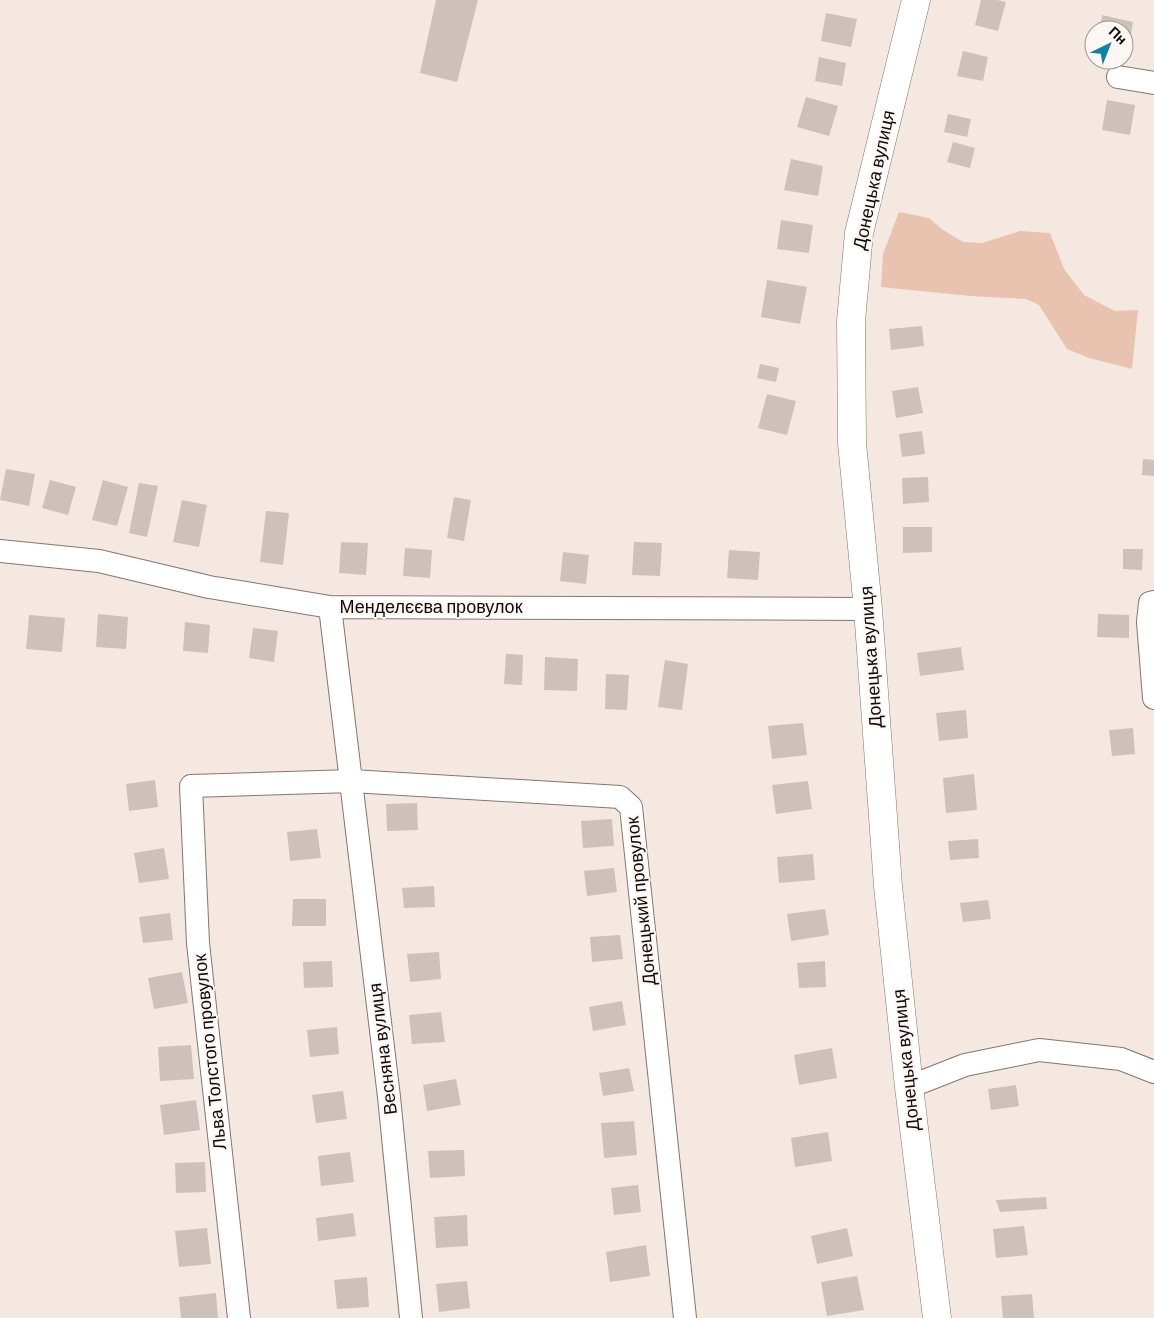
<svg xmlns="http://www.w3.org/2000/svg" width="1154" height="1318" viewBox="0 0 1154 1318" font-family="Barlow,sans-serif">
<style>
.green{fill:#e8c3b0}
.building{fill:#cec1bb}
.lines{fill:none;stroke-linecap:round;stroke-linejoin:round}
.minor-casing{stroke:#827670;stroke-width:24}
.major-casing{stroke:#827670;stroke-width:29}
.minor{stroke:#fff;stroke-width:22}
.major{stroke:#fff;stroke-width:28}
.labels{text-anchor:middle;stroke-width:4;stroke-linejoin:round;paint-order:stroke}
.street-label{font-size:18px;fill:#0f0b09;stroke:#fef6f2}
</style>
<rect width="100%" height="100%" fill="#f5e8e1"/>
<!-- green -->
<path class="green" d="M 899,212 L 929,218 L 943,230 L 963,242 L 982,243 L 1020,231 L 1050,233 L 1064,269 L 1084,295 L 1115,311 L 1138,310 L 1132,369 L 1089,358 L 1067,349 L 1039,305 L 1026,299 L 970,296 L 881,287 L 883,254 Z"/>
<!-- building -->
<path class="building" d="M 436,0 L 478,0 L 457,82 L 420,73 Z
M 981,0 L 997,0 L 1006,2 L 998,31 L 975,25 Z
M 826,13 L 857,19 L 851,47 L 821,41 Z
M 1102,15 L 1133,22 L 1128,53 L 1124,52 L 1124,30 L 1100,30 Z
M 963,51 L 988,57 L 983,81 L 957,76 Z
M 819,57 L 846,63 L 842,86 L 815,81 Z
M 806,97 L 838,106 L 829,136 L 797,127 Z
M 1107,100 L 1135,105 L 1130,135 L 1102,130 Z
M 948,114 L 971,119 L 967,137 L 944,132 Z
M 953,142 L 975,148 L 970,168 L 947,162 Z
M 791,159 L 823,166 L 818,196 L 784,190 Z
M 781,220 L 813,225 L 809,253 L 777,249 Z
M 767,280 L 807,287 L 800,324 L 761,317 Z
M 922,326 L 924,346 L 891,350 L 889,329 Z
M 760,364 L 779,368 L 776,382 L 757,378 Z
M 918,387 L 923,413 L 896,418 L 892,391 Z
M 767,394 L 796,401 L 787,435 L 758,428 Z
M 922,431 L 925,454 L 902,457 L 899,434 Z
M 1143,459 L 1154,460 L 1154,476 L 1142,475 Z
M 6,469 L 35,474 L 29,506 L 0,500 Z
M 928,477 L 929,502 L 903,504 L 902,478 Z
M 50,480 L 76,487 L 68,515 L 42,508 Z
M 103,480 L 128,487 L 117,526 L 92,520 Z
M 139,483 L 158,486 L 147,537 L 129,533 Z
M 454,497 L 471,500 L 464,541 L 447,538 Z
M 182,500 L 207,505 L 199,547 L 173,542 Z
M 266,511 L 289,513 L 283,565 L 260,562 Z
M 903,527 L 932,527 L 932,552 L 903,553 Z
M 341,542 L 368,543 L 366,575 L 339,573 Z
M 634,542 L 662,543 L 660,576 L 632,575 Z
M 405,548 L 432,550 L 430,578 L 403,576 Z
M 1123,549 L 1143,549 L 1142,570 L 1123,569 Z
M 729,550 L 760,552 L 758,580 L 727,578 Z
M 563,552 L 589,555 L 586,584 L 560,581 Z
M 98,614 L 128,617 L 126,649 L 96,647 Z
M 1098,614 L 1129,615 L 1129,638 L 1097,637 Z
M 29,615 L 65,618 L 62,652 L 26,649 Z
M 185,622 L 210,625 L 208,653 L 183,651 Z
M 253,628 L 278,631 L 274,662 L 249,658 Z
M 961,647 L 964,670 L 920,676 L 917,653 Z
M 506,654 L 523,655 L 522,685 L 504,684 Z
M 545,657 L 578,659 L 577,691 L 544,690 Z
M 665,660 L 688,664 L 682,710 L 658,707 Z
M 606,674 L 629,675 L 627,710 L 605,709 Z
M 966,710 L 968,738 L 939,741 L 936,713 Z
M 803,723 L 807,755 L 772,759 L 768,726 Z
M 1133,728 L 1135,754 L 1112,756 L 1109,730 Z
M 974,774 L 977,810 L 946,813 L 943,778 Z
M 155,780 L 158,807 L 129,811 L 126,784 Z
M 808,781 L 812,809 L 776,814 L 772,785 Z
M 417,803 L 418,830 L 387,831 L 386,804 Z
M 612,819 L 614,846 L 583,848 L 581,821 Z
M 317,829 L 321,858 L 290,861 L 287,832 Z
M 978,839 L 979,858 L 950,860 L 948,841 Z
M 164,848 L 169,879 L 139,883 L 134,853 Z
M 813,854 L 815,880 L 779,883 L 777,857 Z
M 614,868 L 617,892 L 587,896 L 584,871 Z
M 434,886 L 435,907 L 404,908 L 402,888 Z
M 293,899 L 326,899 L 326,926 L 292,926 Z
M 988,900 L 991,919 L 963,922 L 960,903 Z
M 825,909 L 829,935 L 791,941 L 787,914 Z
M 170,913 L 173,940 L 143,943 L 139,917 Z
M 620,935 L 623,959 L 592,962 L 590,937 Z
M 439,952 L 441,979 L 410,982 L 407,954 Z
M 332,961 L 333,987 L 304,988 L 303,962 Z
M 825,961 L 826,987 L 799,988 L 797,963 Z
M 182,972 L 188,1003 L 154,1009 L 148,978 Z
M 622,1001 L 626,1025 L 593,1031 L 589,1007 Z
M 441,1012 L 445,1042 L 412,1044 L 409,1015 Z
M 337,1027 L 339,1054 L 310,1057 L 307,1030 Z
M 191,1045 L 194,1079 L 160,1081 L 158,1047 Z
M 832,1048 L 837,1078 L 799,1085 L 794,1055 Z
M 629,1068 L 634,1091 L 603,1096 L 599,1073 Z
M 456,1079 L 461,1105 L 427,1111 L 423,1085 Z
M 1016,1085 L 1019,1106 L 991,1110 L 988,1089 Z
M 343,1091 L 347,1119 L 316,1123 L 312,1095 Z
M 196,1100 L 200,1130 L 164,1135 L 160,1105 Z
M 634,1121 L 637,1155 L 604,1158 L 601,1123 Z
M 828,1132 L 832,1161 L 795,1167 L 791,1138 Z
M 464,1150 L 465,1176 L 430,1178 L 428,1151 Z
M 350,1152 L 354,1182 L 321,1186 L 318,1156 Z
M 205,1162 L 206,1192 L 176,1193 L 175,1163 Z
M 638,1185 L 641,1212 L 614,1215 L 611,1188 Z
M 1046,1197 L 1047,1209 L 1000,1212 L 996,1200 Z
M 353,1213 L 356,1236 L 318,1241 L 316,1218 Z
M 467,1215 L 468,1246 L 436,1248 L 434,1217 Z
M 1024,1226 L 1028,1255 L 996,1258 L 993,1229 Z
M 207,1228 L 211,1264 L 179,1267 L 175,1231 Z
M 847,1228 L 853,1256 L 817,1264 L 811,1236 Z
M 646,1245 L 650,1276 L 610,1282 L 606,1252 Z
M 857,1276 L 864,1310 L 827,1316 L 821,1282 Z
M 367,1277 L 369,1307 L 337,1309 L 334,1280 Z
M 467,1281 L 470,1308 L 439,1312 L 436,1284 Z
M 216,1293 L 218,1318 L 181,1318 L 179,1297 Z
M 1032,1294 L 1034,1318 L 1003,1318 L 1001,1296 Z"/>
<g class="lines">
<defs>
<path id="minor" d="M 1118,77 L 1154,83
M 0,551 L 99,561 L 209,587 L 330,607 L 868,609
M 1154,602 L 1150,603 L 1148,622 L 1154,698
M 330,607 L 389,1097 L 411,1318
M 909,1087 L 965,1065 L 1039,1050 L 1121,1059 L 1154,1072
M 239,1318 L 198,943 L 191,786 L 352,781 L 620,797 L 631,807 L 685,1318"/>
<path id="major" d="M 916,0 L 859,233 L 851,321 L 852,443 L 868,609 L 888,886 L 909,1087 L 937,1318"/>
</defs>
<!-- minor casing -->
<use href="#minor" class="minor-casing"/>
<!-- major casing -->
<use href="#major" class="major-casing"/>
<!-- minor -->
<use href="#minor" class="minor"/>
<!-- major -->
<use href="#major" class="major"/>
</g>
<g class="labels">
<!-- street labels -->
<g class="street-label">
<text transform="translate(874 180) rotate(-78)" y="6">Донецька вулиця</text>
<text x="431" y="613">Менделєєва провулок</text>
<text transform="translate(871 657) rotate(-94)" y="6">Донецька вулиця</text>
<text transform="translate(641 901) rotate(-96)" y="6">Донецький провулок</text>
<text transform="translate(383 1049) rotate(-97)" y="6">Весняна вулиця</text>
<text transform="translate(210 1052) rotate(-96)" y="6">Льва Толстого провулок</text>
<text transform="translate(906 1060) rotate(-96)" y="6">Донецька вулиця</text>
</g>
</g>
<!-- north arrow -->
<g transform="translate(1109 45) rotate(43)"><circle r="24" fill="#fef6f2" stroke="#9e9895"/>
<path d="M0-4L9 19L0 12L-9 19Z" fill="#0e82a8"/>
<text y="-8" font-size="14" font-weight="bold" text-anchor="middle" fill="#0f0b09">Пн</text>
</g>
</svg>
